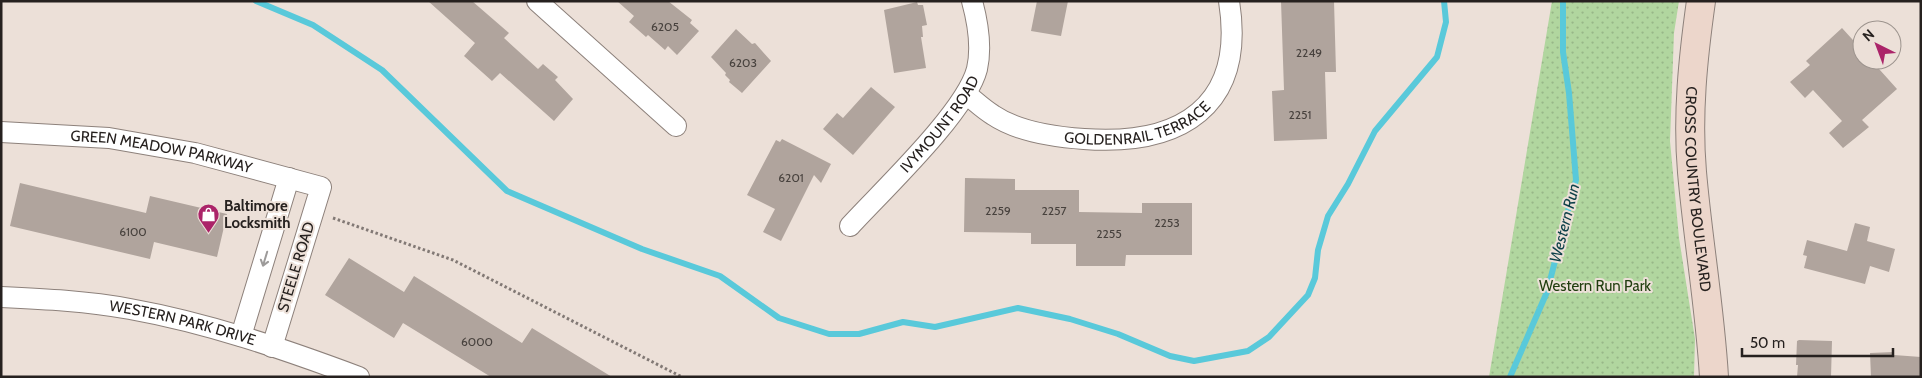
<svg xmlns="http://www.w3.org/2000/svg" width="1922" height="378" viewBox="0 0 1922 378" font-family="Cabin,sans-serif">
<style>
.grass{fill:url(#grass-dots)}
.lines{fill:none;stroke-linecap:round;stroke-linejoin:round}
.stream{stroke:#59c9da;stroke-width:6}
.building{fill:#b0a49d}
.street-casing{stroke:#8d817b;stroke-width:22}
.secondary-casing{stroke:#8d817b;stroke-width:30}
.path{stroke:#827975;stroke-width:3;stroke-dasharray:2.5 2.5;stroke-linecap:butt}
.street{stroke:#fff;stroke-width:20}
.secondary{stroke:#ecd6cb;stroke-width:28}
.oneway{stroke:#9d9b9a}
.labels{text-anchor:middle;stroke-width:4;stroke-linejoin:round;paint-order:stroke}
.number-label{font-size:12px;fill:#48423e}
.street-label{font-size:15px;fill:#26211f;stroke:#ece0d8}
.poi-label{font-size:15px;font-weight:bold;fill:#26211f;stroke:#ece0d8;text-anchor:start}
.park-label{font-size:15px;fill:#213e0f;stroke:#ece0d8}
.water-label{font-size:16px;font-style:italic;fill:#0e4149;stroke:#ece0d8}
</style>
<defs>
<pattern id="grass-dots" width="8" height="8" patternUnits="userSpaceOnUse" patternTransform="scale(1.25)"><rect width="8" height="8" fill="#b1d69f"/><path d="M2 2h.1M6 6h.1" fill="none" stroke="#98b788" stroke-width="1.8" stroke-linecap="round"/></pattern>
</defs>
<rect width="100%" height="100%" fill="#ece0d8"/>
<!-- grass -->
<path class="grass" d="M 1552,1 L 1679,1 L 1674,33 L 1670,141 L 1679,238 L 1695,339 L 1694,377 L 1489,377 Z"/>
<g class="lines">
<!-- stream -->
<path class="stream" d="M 256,1 L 313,25 L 382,70 L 507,191 L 642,249 L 720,276 L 779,318 L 829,334 L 859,334 L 903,322 L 935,327 L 1018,308 L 1070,319 L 1118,334 L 1170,356 L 1194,361 L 1248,351 L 1269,337 L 1308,295 L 1315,278 L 1318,250 L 1328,216 L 1348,184 L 1375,131 L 1437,57 L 1446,22 L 1444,1
M 1510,377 L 1547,292 L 1576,180 L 1569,93 L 1563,52 L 1563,1"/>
</g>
<!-- building -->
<path class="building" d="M 428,1 L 472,1 L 509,33 L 504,38 L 538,69 L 543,64 L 558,77 L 555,80 L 573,99 L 554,121 L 500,73 L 492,81 L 464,56 L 475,43 Z
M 617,1 L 668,1 L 692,20 L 690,23 L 699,31 L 677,55 L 668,46 L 665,50 L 648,35 L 646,37 L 629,22 L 634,16 Z
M 1037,1 L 1068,1 L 1061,36 L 1031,31 Z
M 1281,1 L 1334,1 L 1336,72 L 1325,72 L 1327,139 L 1274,141 L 1272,91 L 1284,90 Z
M 917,2 L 918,5 L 923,5 L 927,25 L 922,26 L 923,37 L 921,37 L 926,68 L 894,73 L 884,10 Z
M 1842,28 L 1862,50 L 1862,60 L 1871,60 L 1897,89 L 1862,120 L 1869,127 L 1843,148 L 1829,133 L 1842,121 L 1813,90 L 1805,98 L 1790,82 L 1810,65 L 1806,61 Z
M 736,29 L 752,44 L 755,43 L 771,61 L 742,93 L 729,82 L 730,80 L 725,75 L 726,73 L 711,57 Z
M 871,87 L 895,107 L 853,155 L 823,129 L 837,113 L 843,118 Z
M 782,139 L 831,164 L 821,183 L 814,175 L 781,241 L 763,232 L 775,209 L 747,195 L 776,140 L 780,142 Z
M 965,178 L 1015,179 L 1015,190 L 1079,190 L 1079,212 L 1142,213 L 1142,203 L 1192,203 L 1192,255 L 1126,255 L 1125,266 L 1076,266 L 1076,244 L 1031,244 L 1031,233 L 964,232 Z
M 20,183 L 146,213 L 150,196 L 227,214 L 217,257 L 154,242 L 150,259 L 10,226 Z
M 1855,223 L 1870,227 L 1867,241 L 1895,249 L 1889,272 L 1870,266 L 1865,284 L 1804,268 L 1807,256 L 1803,255 L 1807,240 L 1847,251 Z
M 349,258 L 404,292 L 414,276 L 522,343 L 532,328 L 612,377 L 491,377 L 403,323 L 394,338 L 325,295 Z
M 1799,340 L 1832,341 L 1831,377 L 1797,377 L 1798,365 L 1796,365 L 1797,341 Z
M 1894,352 L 1894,355 L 1921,357 L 1921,377 L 1871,377 L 1870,353 Z"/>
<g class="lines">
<defs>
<g id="street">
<path d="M 537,1 L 676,126"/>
<path id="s1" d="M 966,94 C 975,101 983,109 993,115 C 1018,132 1054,137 1084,139 C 1180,146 1246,107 1229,1"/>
<path id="s2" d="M 1,132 L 109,138 L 195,153 L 321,187 L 272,347"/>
<path id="s3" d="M 850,226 C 882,191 966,112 977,69 C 982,47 978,23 972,1"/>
<path id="s4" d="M 1,297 C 44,299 87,301 130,309 C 208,323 284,349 359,377"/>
<path d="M 241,336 L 289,178"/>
</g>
<g id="secondary">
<path id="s5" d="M 1701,1 C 1693,58 1687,115 1692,172 C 1698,241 1710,308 1714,377"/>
</g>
</defs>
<!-- street casing -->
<use href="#street" class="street-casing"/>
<!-- secondary casing -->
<use href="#secondary" class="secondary-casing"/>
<!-- path -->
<path class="path" d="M 333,218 L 453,260 L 682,377"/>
<!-- street -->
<use href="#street" class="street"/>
<!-- secondary -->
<use href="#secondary" class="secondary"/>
</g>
<!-- one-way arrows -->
<defs><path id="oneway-shaft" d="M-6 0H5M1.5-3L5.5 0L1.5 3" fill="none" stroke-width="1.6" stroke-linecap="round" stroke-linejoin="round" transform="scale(1.25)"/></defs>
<use class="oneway" href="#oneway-shaft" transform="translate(265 259) rotate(107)"/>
<!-- icons -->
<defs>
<symbol id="shop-pin" viewBox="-11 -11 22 30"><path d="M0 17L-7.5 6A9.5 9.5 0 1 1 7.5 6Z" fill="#ab2469" stroke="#ece0d8"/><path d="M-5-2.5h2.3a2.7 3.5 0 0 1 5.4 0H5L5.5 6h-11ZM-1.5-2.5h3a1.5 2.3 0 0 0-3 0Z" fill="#fff"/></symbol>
</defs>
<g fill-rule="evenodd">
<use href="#shop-pin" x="196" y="202" width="25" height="34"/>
</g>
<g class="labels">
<!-- number labels -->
<g class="number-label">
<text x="665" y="31">6205</text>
<text x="1309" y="57">2249</text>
<text x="743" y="67">6203</text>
<text x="1300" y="119">2251</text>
<text x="791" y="182">6201</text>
<text x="998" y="215">2259</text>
<text x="1054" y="215">2257</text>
<text x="1167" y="227">2253</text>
<text x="133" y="236">6100</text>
<text x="1109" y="238">2255</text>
<text x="477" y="346">6000</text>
</g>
<!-- street labels -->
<g class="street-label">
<text dy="5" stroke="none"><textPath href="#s1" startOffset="186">GOLDENRAIL TERRACE</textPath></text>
<text dy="5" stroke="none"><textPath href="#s3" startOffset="136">IVYMOUNT ROAD</textPath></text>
<text dy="5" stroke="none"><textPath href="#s2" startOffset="162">GREEN MEADOW PARKWAY</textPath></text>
<text dy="5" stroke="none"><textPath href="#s5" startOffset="189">CROSS COUNTRY BOULEVARD</textPath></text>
<text transform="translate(296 267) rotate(-73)" y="5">STEELE ROAD</text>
<text dy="5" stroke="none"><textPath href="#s4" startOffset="184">WESTERN PARK DRIVE</textPath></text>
</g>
<!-- poi labels -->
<g class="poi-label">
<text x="224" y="211">Baltimore<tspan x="224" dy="17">Locksmith</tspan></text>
</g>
<!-- park labels -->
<g class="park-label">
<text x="1595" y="291">Western Run Park</text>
</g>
<!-- water labels -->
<g class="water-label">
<text transform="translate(1564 223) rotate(-76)" y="6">Western Run</text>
</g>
</g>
<!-- border -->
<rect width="1922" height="378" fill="none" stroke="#26211f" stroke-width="5"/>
<!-- north arrow -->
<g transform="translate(1877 45) rotate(318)"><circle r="24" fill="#ece0d8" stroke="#9d948e"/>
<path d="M0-4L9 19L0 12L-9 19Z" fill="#ab2469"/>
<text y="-8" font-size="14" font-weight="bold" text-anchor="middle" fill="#26211f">N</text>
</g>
<!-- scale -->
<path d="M1742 348v8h151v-8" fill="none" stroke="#26211f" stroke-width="2.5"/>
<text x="1750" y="348" font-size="15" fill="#26211f" stroke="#ece0d8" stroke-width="4" paint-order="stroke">50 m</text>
</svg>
